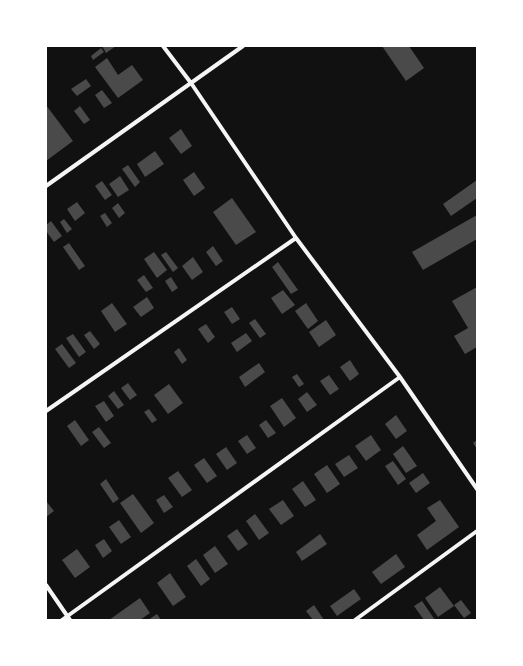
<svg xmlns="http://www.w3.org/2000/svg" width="523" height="666" viewBox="0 0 523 666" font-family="Arial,sans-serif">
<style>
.building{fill:#4a4a4a}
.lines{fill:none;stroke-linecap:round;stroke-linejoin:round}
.minor{stroke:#f5f5f5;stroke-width:4}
</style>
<rect width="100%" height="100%" fill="#111"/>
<!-- building -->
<path class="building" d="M 102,46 L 116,46 L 106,53 Z
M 382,46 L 409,46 L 424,68 L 406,81 Z
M 101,48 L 104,52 L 93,60 L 91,56 Z
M 107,58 L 118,75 L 132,65 L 143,80 L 118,98 L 95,67 Z
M 86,79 L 91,86 L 77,96 L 71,89 Z
M 102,90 L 112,103 L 104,108 L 95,95 Z
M 46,105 L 73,141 L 46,161 Z
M 80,106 L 90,120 L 84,124 L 74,111 Z
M 181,129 L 192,146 L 181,154 L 169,138 Z
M 155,151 L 164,164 L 145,177 L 137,164 Z
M 128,165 L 140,182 L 135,187 L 122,169 Z
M 194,172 L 205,188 L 194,196 L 183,180 Z
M 120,176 L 129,190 L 118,197 L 109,184 Z
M 477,180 L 477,198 L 451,216 L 443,204 Z
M 102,181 L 112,195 L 105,200 L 95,186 Z
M 232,198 L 256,232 L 236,245 L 213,212 Z
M 77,202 L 85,213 L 75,221 L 67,209 Z
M 118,203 L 125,213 L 119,218 L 112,208 Z
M 105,213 L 112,223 L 107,227 L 100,216 Z
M 477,215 L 477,239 L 423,270 L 412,252 Z
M 64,219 L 72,229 L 67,233 L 60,222 Z
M 51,221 L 62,236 L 54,242 L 46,231 L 46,225 Z
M 69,243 L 85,266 L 79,270 L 63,247 Z
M 213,246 L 223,261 L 216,266 L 206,252 Z
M 154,252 L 167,270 L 157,278 L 144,259 Z
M 166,252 L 178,268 L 173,272 L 161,255 Z
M 193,257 L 203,272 L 192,280 L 182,266 Z
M 278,262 L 298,290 L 291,294 L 272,267 Z
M 144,275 L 153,288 L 146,292 L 137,280 Z
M 171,277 L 178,288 L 172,292 L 165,281 Z
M 477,287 L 477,347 L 465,354 L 454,336 L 468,328 L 452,301 Z
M 283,290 L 295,305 L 282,314 L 271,298 Z
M 147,297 L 154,308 L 141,317 L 133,307 Z
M 112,303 L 127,324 L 115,332 L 101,311 Z
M 306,303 L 318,321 L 308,329 L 295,311 Z
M 232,307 L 240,319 L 232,324 L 224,312 Z
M 255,319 L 266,334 L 260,338 L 249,323 Z
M 326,320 L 336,335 L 319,347 L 309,332 Z
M 206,324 L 215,337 L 208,343 L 198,329 Z
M 90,331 L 100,344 L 94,349 L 84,335 Z
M 246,333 L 252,341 L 237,352 L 231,343 Z
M 73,334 L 86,352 L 79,357 L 66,338 Z
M 62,344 L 76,363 L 69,368 L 55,349 Z
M 179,348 L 187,360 L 182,364 L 174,352 Z
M 350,360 L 359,374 L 350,381 L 340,367 Z
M 259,363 L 265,372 L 245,387 L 239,377 Z
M 297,374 L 304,384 L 299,387 L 292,377 Z
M 329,375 L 339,389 L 330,395 L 320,381 Z
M 128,383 L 137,395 L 130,400 L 121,388 Z
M 169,384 L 183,403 L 168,414 L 154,395 Z
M 114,391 L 124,405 L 118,409 L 108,396 Z
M 307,392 L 317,405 L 307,412 L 298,399 Z
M 282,398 L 296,418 L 284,427 L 270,406 Z
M 104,401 L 114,416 L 106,422 L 95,406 Z
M 149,409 L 157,420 L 152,423 L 144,412 Z
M 396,415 L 407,431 L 396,439 L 385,424 Z
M 75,420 L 89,440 L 81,446 L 67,426 Z
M 266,420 L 276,433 L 268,438 L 259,425 Z
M 99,427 L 111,443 L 104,448 L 92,432 Z
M 247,435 L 256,448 L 247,454 L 238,441 Z
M 371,435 L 381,450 L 366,461 L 355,446 Z
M 477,440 L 477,449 L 473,443 Z
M 403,446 L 417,466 L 406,473 L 393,454 Z
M 226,447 L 237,463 L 227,470 L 216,454 Z
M 349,455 L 358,468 L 344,477 L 335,464 Z
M 204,458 L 217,476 L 207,483 L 194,465 Z
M 393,461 L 406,479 L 398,485 L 385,466 Z
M 327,465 L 340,484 L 327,493 L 314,474 Z
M 178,471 L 192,490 L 182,497 L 168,478 Z
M 423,473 L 430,483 L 416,493 L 409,483 Z
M 106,479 L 119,499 L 113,503 L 100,484 Z
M 303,481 L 316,500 L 305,507 L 292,489 Z
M 133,494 L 154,523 L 141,533 L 120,503 Z
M 164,495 L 173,507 L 164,513 L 156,500 Z
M 283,500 L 294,516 L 281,525 L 269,509 Z
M 440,500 L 459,527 L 427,550 L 417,535 L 436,521 L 427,508 Z
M 46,501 L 54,511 L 46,517 Z
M 255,514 L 269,533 L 259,540 L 246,521 Z
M 119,520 L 131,537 L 121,544 L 109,527 Z
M 237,529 L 248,544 L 238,551 L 227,536 Z
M 320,534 L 327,544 L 302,561 L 296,552 Z
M 104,539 L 112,551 L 103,558 L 95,545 Z
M 215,546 L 228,564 L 215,573 L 203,555 Z
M 77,549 L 90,567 L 75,578 L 62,560 Z
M 396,554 L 405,567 L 381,584 L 372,572 Z
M 196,559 L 210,579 L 201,586 L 187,566 Z
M 170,573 L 186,597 L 173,606 L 157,583 Z
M 440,587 L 454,606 L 438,617 L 425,598 Z
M 354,589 L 361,599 L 337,616 L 330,606 Z
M 140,598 L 150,613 L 140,620 L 109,620 Z
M 461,600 L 471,613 L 464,618 L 454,605 Z
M 422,601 L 435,620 L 424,620 L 414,606 Z
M 314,605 L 324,620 L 313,620 L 306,611 Z
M 157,614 L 161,620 L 148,620 Z"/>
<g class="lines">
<!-- minor -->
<path class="minor" d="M 163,46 L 191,83 L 296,238 L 400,377 L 477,489
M 46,186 L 243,46
M 46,411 L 296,238
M 46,585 L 70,620
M 62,620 L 400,377
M 355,620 L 477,531"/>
</g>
<!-- border -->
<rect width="523" height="666" fill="none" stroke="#ffffff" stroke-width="94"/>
</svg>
